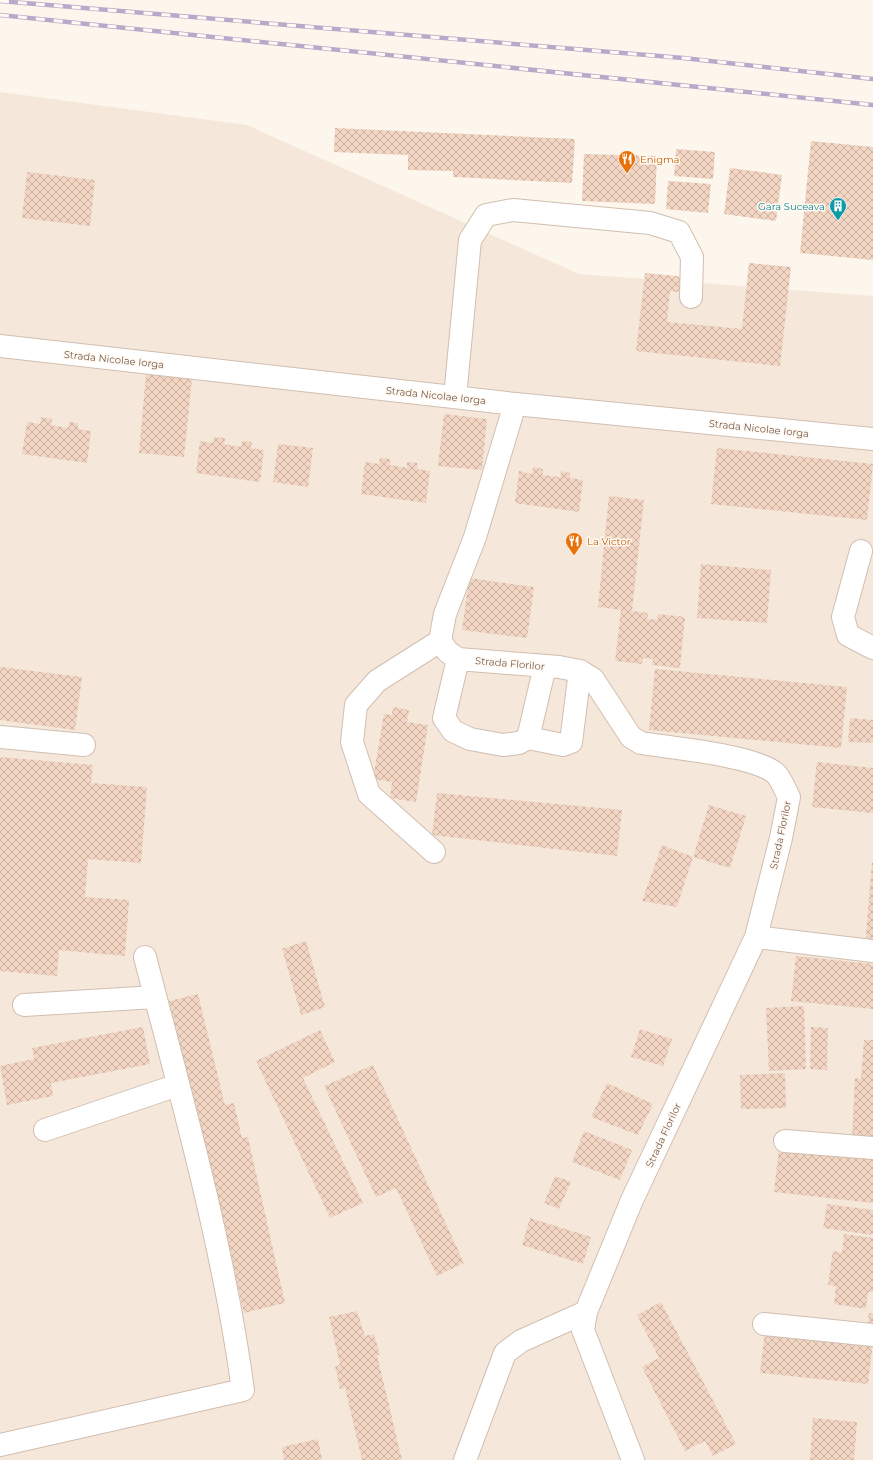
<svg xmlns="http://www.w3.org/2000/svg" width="873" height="1460" viewBox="0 0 873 1460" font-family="Montserrat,sans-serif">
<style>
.residential{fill:#f5e8da}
.building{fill:url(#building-cross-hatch)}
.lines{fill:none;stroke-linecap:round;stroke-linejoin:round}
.minor-casing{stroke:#d1beb0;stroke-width:24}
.minor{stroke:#fff;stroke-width:22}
.rail-casing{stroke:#b9a8c9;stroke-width:4.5}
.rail{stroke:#fffaf3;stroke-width:3;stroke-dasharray:9;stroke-linecap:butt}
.labels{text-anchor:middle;stroke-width:3;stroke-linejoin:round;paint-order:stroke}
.food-label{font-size:10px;fill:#c56008;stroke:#fffaf3;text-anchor:start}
.culture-label{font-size:10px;fill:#0d838f;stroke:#fffaf3;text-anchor:end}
.street-label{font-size:10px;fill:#7a5c4d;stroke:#fffaf3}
</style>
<defs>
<pattern id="building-cross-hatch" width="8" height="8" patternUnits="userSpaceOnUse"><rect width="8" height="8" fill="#f3d5c3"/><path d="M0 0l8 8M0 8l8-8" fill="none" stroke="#cab0a1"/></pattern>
</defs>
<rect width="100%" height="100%" fill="#fdf6ec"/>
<!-- residential -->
<path class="residential" d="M 0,92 L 247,125 L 579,274 L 873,296 L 873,1460 L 0,1460 Z"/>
<!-- building -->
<path class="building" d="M 335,128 L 575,139 L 572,183 L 453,177 L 453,171 L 408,170 L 408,155 L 334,152 Z
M 811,141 L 873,147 L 873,260 L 800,253 Z
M 676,149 L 715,152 L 713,179 L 674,176 Z
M 584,154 L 657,156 L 655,204 L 582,201 Z
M 730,168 L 782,175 L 776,221 L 724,214 Z
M 27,172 L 95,180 L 90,226 L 22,218 Z
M 668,181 L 711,184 L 708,213 L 666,209 Z
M 749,263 L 791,267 L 780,366 L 636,351 L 645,273 L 686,277 L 684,293 L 670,291 L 667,322 L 742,329 Z
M 146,374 L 192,379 L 184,457 L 139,453 Z
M 444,414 L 487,419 L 482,470 L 438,466 Z
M 41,417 L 52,419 L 51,425 L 68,428 L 69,422 L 78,423 L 78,429 L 91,431 L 87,463 L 22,454 L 27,422 L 40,424 Z
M 214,437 L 225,438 L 224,444 L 241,447 L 242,441 L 252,442 L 251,448 L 264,450 L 260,482 L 196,473 L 200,441 L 213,443 Z
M 278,444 L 313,448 L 308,487 L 273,482 Z
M 717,448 L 873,464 L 867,520 L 711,504 Z
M 380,458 L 390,459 L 390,465 L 407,468 L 407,462 L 417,463 L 417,469 L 430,471 L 426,503 L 361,494 L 365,462 L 379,464 Z
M 533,467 L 543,469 L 543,475 L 560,477 L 561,471 L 570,473 L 570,478 L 583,480 L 579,512 L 515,503 L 519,471 L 532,474 Z
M 609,496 L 644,500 L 632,611 L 648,613 L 647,619 L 657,620 L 658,614 L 685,617 L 680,668 L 652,665 L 653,659 L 643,658 L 642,664 L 615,661 L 621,610 L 598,607 Z
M 701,564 L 771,570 L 767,623 L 697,618 Z
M 469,578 L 534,587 L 527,638 L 462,630 Z
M 0,667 L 82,677 L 75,730 L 0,720 Z
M 655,669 L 847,687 L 841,748 L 649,730 Z
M 393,707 L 409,710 L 407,722 L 428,725 L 416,802 L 390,798 L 392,782 L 373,779 L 384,714 L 392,715 Z
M 850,718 L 873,720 L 873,743 L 848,742 Z
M 0,757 L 93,765 L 91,783 L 147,787 L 141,863 L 88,859 L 85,897 L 129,900 L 125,956 L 59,950 L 57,976 L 0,971 Z
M 817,762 L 873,768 L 873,813 L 812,807 Z
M 437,793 L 622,810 L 617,856 L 432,835 Z
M 709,805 L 746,816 L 730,868 L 693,857 Z
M 662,845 L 693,857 L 677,907 L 642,901 Z
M 872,863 L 873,863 L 873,947 L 865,946 Z
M 306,941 L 325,1007 L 301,1015 L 282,949 Z
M 796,956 L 873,964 L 873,1009 L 791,1001 Z
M 198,994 L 225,1105 L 234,1103 L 242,1138 L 248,1137 L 285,1303 L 244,1313 L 169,1001 Z
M 804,1006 L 806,1069 L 769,1071 L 766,1008 Z
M 143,1027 L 150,1064 L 51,1083 L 53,1096 L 7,1105 L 0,1066 L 34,1059 L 32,1048 Z
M 811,1027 L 828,1028 L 827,1070 L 810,1069 Z
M 640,1029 L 672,1039 L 663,1066 L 631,1057 Z
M 320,1030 L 335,1062 L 303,1078 L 363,1203 L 330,1218 L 256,1061 Z
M 864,1040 L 873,1040 L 873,1139 L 852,1138 L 855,1078 L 861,1079 Z
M 373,1065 L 464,1263 L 437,1276 L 396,1188 L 376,1197 L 324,1086 Z
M 785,1073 L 786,1108 L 741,1109 L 740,1075 Z
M 607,1083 L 653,1104 L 638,1135 L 591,1117 Z
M 584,1131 L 632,1150 L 620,1180 L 572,1162 Z
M 779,1148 L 873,1158 L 873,1203 L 774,1192 Z
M 555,1176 L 571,1182 L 559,1209 L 544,1203 Z
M 827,1204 L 873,1210 L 873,1235 L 823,1228 Z
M 530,1218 L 591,1237 L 583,1264 L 522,1245 Z
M 844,1234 L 873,1238 L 873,1292 L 868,1292 L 866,1309 L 834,1304 L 836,1286 L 828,1285 L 833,1251 L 842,1253 Z
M 661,1302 L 736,1444 L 713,1456 L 705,1441 L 685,1451 L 642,1367 L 659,1358 L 637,1315 Z
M 357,1311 L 365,1336 L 374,1334 L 380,1355 L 377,1355 L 402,1460 L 362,1460 L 345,1388 L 340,1389 L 335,1366 L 340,1365 L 329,1317 Z
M 869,1313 L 873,1313 L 873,1329 L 867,1328 Z
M 765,1331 L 873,1342 L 868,1384 L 760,1373 Z
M 813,1418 L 857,1422 L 854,1460 L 810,1460 Z
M 318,1439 L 322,1460 L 284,1460 L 282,1447 Z"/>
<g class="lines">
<defs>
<path id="minor" d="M 0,346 L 515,404 L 873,439
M 455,397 L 470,240 L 486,215 L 513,210 L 650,223 L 679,232 L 692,257 L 691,297
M 515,404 L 475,537 L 445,614 L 440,641 L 448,652 L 458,659 L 559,667 L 580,671 L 593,679 L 631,737 L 641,743 C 671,748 753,755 775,773 C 781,778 785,790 789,797 L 781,838 L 756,937 L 632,1200 L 586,1312 L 583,1330 L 633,1460
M 861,551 L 843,617 L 848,635 L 873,648
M 458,659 L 444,718 L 453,731 L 470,739 L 503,745 L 519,743 L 528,738 L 545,666
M 0,737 L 84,745
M 528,738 L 563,745 L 571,742 L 580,671
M 434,852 L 369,794 L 352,742 L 356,705 L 377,681 L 440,641
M 756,937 L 873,951
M 24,1005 L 155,997
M 45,1130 L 178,1085
M 785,1141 L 873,1148
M 764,1324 L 873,1335
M 0,1445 L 243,1390 C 223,1243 182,1100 145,957
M 465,1460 L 505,1353 L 521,1341 L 586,1312"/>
</defs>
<!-- minor casing -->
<use href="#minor" class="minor-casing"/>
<!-- minor -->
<use href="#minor" class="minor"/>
<defs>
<path id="rail" d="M 0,1 L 683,58 L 873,79
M 0,15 L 873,105"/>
</defs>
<!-- rail casing -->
<use href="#rail" class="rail-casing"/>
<!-- rail -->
<use href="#rail" class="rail"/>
</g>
<!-- icons -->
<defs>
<symbol id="restaurant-pin" viewBox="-11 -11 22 30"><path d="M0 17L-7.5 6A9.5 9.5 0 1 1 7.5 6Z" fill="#e8710a" stroke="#fffaf3"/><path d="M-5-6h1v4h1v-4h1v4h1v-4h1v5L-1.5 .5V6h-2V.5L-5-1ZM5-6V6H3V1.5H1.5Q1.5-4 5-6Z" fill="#fff"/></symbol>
<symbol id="building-pin" viewBox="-11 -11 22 30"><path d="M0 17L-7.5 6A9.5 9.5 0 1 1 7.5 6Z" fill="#0f9aa8" stroke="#fffaf3"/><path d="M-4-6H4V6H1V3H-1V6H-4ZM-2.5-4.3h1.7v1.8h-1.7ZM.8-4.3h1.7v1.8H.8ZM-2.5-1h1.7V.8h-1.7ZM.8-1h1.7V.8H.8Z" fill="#fff"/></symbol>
</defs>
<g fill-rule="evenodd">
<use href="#restaurant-pin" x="617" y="149" width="20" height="27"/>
<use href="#building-pin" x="828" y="196" width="20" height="27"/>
<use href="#restaurant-pin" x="564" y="531" width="20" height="27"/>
</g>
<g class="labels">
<!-- food labels -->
<g class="food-label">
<text x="640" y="163">Enigma</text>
<text x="587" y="545">La Victor</text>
</g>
<!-- culture labels -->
<g class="culture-label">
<text x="825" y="210">Gara Suceava</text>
</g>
<!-- street labels -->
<g class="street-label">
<text transform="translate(114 359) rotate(6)" y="4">Strada Nicolae Iorga</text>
<text transform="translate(436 395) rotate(6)" y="4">Strada Nicolae Iorga</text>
<text transform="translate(759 428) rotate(6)" y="4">Strada Nicolae Iorga</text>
<text transform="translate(510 663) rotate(5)" y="4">Strada Florilor</text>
<text transform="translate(780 835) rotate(-78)" y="4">Strada Florilor</text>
<text transform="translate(663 1135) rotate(-65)" y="4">Strada Florilor</text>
</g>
</g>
</svg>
